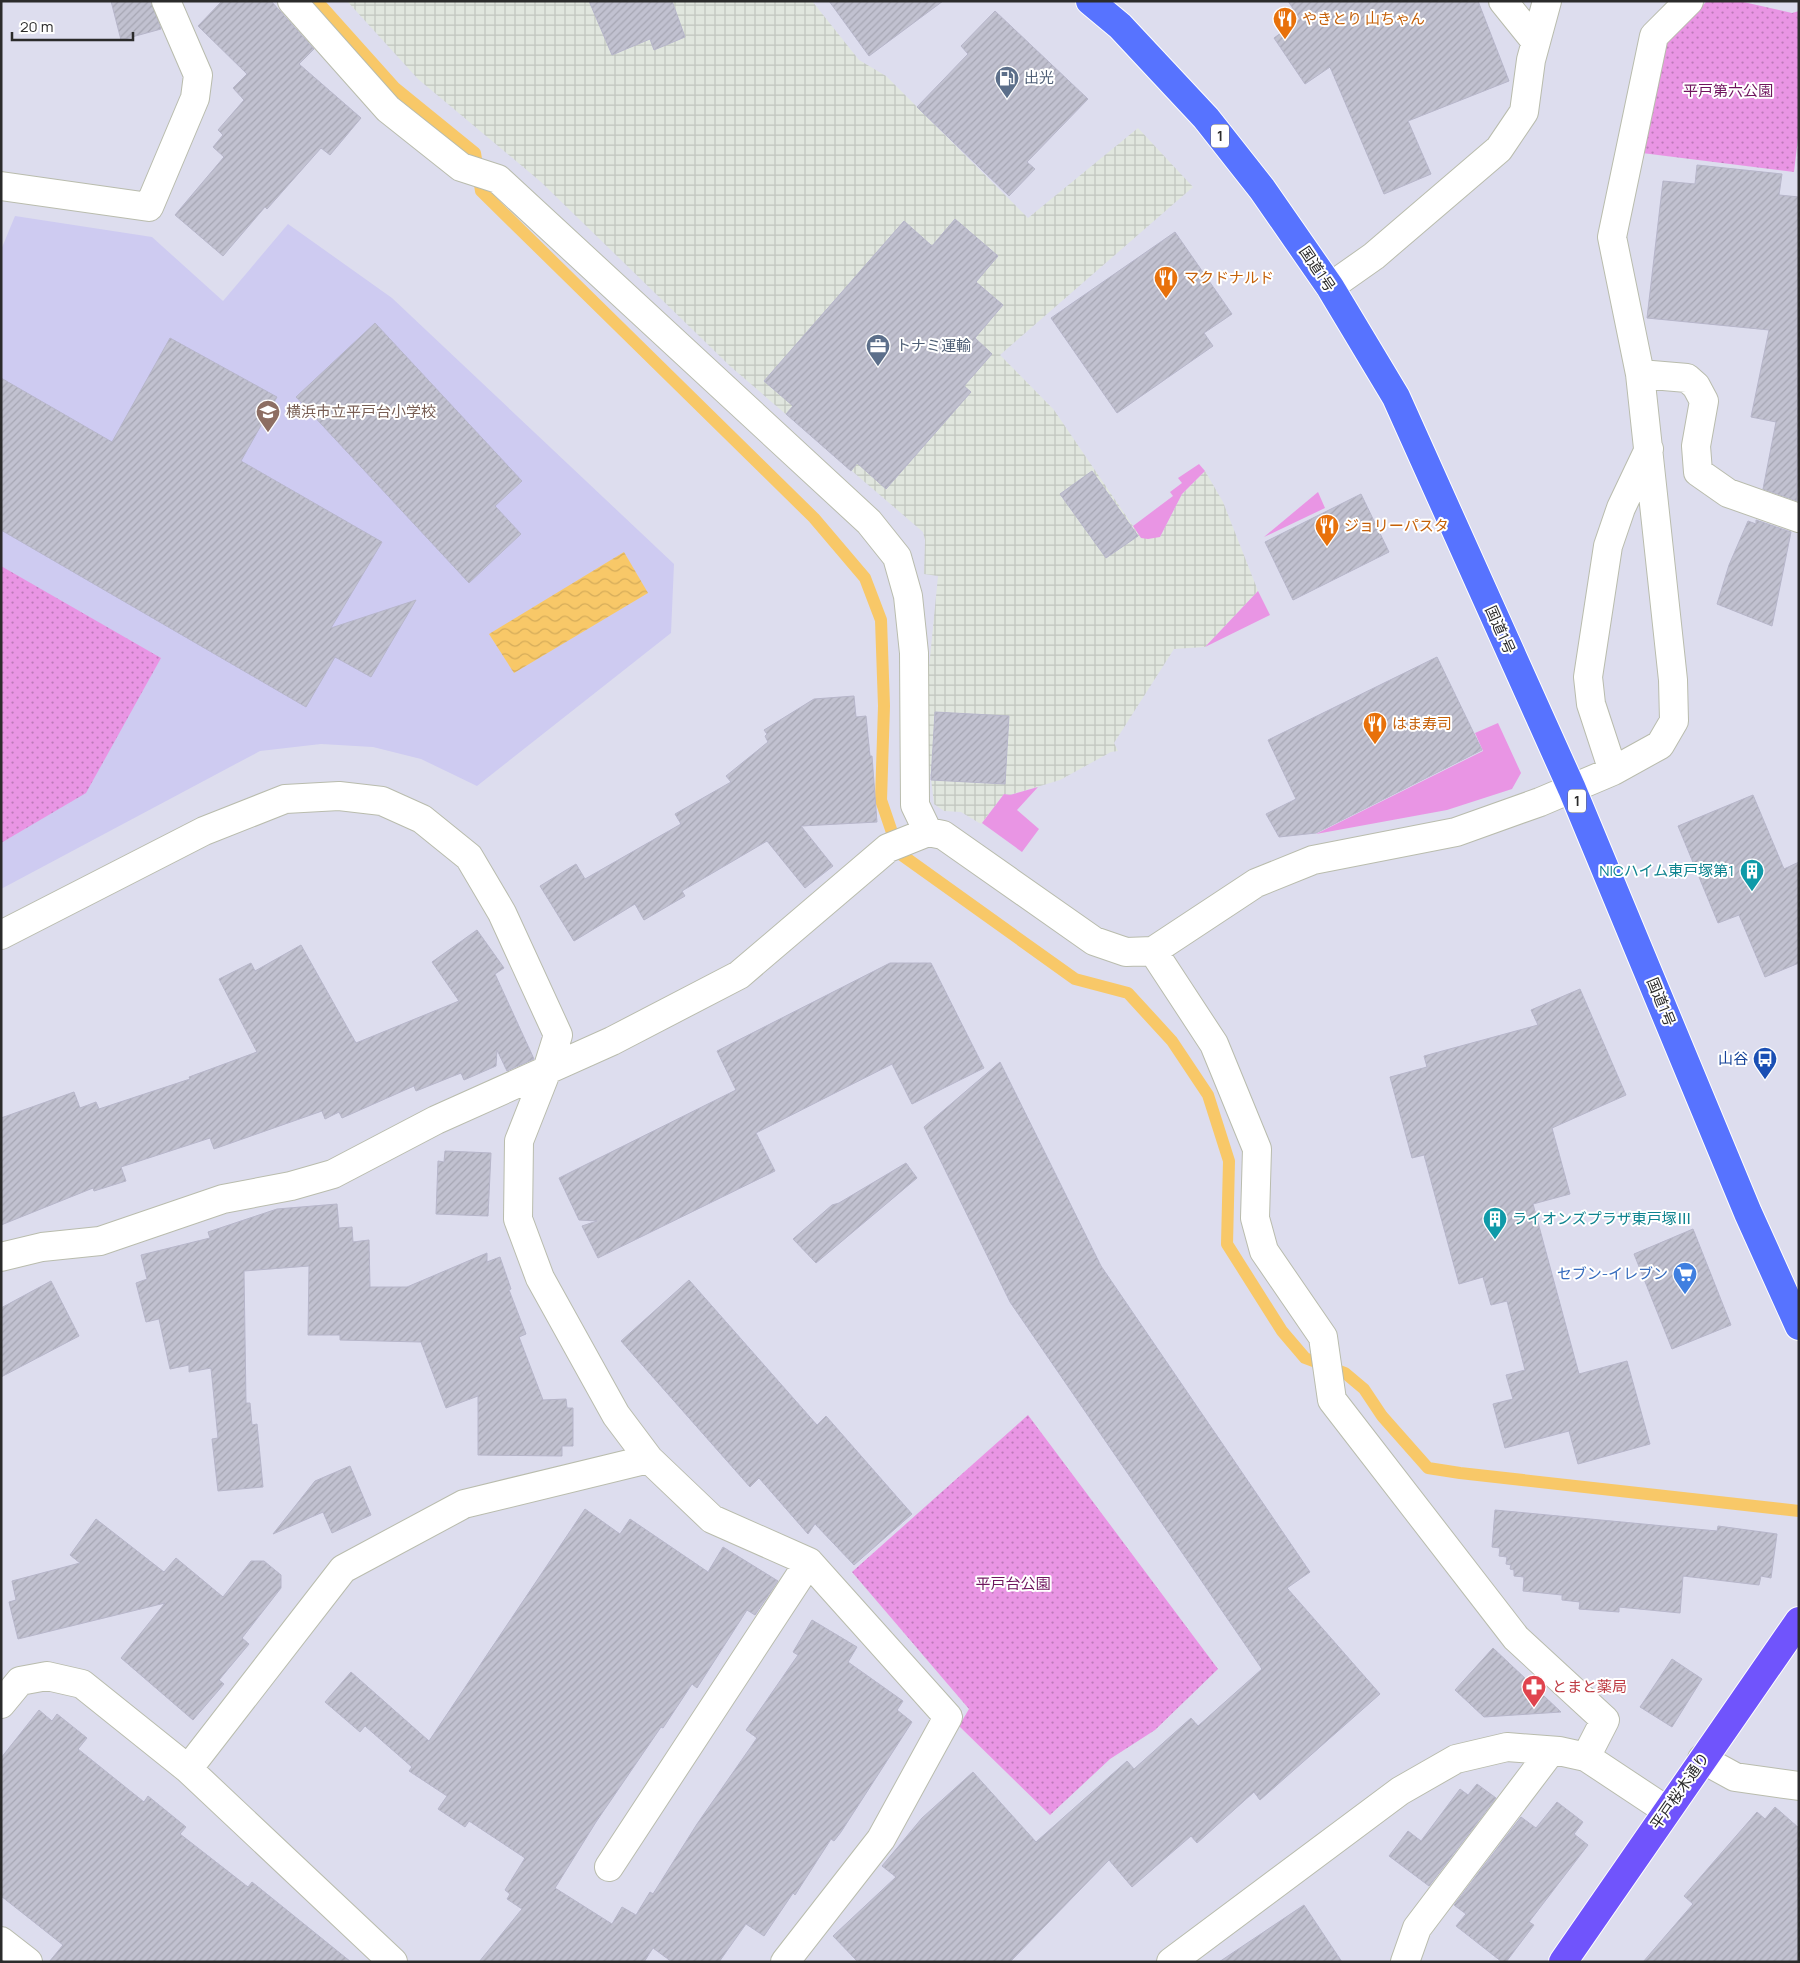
<svg xmlns="http://www.w3.org/2000/svg" width="1800" height="1963" viewBox="0 0 1800 1963" font-family="Manrope,'Noto Sans JP',sans-serif">
<style>
.industrial{fill:url(#industrial-grid)}
.education{fill:#cecbf1}
.grass{fill:#e995e4}
.park{fill:url(#park-dots)}
.water{fill:url(#water-waves)}
.lines{fill:none;stroke-linecap:round;stroke-linejoin:round}
.stream{stroke:#f8c868;stroke-width:12}
.building{fill:url(#building-hatch);stroke:#b7b6ca}
.minor-casing{stroke:#b9bcad;stroke-width:30}
.major-casing{stroke:#fff;stroke-width:30}
.highway-casing{stroke:#fff;stroke-width:30}
.minor{stroke:#fff;stroke-width:28}
.major{stroke:#7054fc;stroke-width:28}
.highway{stroke:#5773ff;stroke-width:28}
.labels{text-anchor:middle;stroke-width:4;stroke-linejoin:round;paint-order:stroke}
.shield{fill:#fff;stroke:#6b6b6b;stroke-width:1}
.shield-label{font-size:14px;font-weight:bold;fill:#2b2b2b}
.food-label{font-size:15px;fill:#c56008;stroke:#fff;text-anchor:start}
.service-label{font-size:15px;fill:#4e5e75;stroke:#fff;text-anchor:start}
.park-label{font-size:15px;fill:#6f155e;stroke:#fff}
.street-label{font-size:15px;fill:#2b2b2b;stroke:#fff}
.education-label{font-size:15px;fill:#785e54;stroke:#fff;text-anchor:start}
.culture-label{font-size:15px;fill:#0d838f;stroke:#fff;text-anchor:end}
.transit-label{font-size:15px;fill:#164399;stroke:#fff;text-anchor:end}
.shop-label{font-size:15px;fill:#366cbe;stroke:#fff;text-anchor:end}
.health-label{font-size:15px;fill:#be3a42;stroke:#fff;text-anchor:start}
</style>
<defs>
<pattern id="industrial-grid" width="8" height="8" patternUnits="userSpaceOnUse" patternTransform="scale(1.25)"><rect width="8" height="8" fill="#e0e6de"/><path d="M0 4h8M4 0v8" fill="none" stroke="#c0c5bf"/></pattern>
<pattern id="park-dots" width="8" height="8" patternUnits="userSpaceOnUse" patternTransform="scale(1.25)"><rect width="8" height="8" fill="#e995e4"/><path d="M2 2h.1M6 6h.1" fill="none" stroke="#bd7ab9" stroke-width="1.8" stroke-linecap="round"/></pattern>
<pattern id="water-waves" width="16" height="10" patternUnits="userSpaceOnUse" patternTransform="scale(1.25)"><rect width="16" height="10" fill="#f8c868"/><path d="M0 5q4-4 8 0t8 0" fill="none" stroke="#d5ac5a"/></pattern>
<pattern id="building-hatch" width="6" height="6" patternUnits="userSpaceOnUse" patternTransform="scale(1.25)"><rect width="6" height="6" fill="#c1c1d0"/><path d="M-1 1l2-2M0 6l6-6M5 7l2-2" fill="none" stroke="#a6a6b3"/></pattern>
</defs>
<rect width="100%" height="100%" fill="#dde"/>
<!-- industrial -->
<path class="industrial" d="M 347,1 L 812,1 L 859,60 L 886,76 L 1028,218 L 1138,128 L 1193,187 L 1000,355 L 1054,410 L 1141,538 L 1160,537 L 1182,494 L 1205,471 L 1223,502 L 1258,591 L 1205,647 L 1174,649 L 1114,743 L 1118,751 L 1111,752 L 1060,780 L 1010,795 L 1004,794 L 981,824 L 961,812 L 944,811 L 934,804 L 924,719 L 938,576 L 924,574 L 925,540 L 923,532 L 731,367 L 541,182 L 418,79 Z"/>
<!-- education -->
<path class="education" d="M 15,216 L 152,237 L 223,301 L 288,224 L 392,298 L 674,564 L 671,633 L 477,786 L 421,759 L 373,747 L 321,744 L 260,751 L 1,889 L 1,250 Z"/>
<!-- grass -->
<path class="grass" d="M 1199,464 L 1205,471 L 1182,494 L 1160,537 L 1148,539 L 1141,538 L 1133,526 L 1173,496 L 1170,492 L 1182,483 L 1178,478 Z
M 1318,492 L 1325,508 L 1264,537 Z
M 1258,591 L 1270,615 L 1205,647 Z
M 1498,723 L 1521,773 L 1512,789 L 1447,810 L 1316,834 L 1483,751 L 1475,733 Z
M 1038,787 L 1017,810 L 1039,829 L 1022,852 L 982,823 L 1004,794 L 1010,795 Z"/>
<!-- park -->
<path class="park" d="M 1707,1 L 1739,1 L 1792,13 L 1799,11 L 1799,129 L 1794,172 L 1642,153 L 1665,45 Z
M 1,566 L 161,658 L 86,793 L 1,843 Z
M 1028,1415 L 1218,1669 L 1155,1730 L 1110,1759 L 1050,1815 L 959,1726 L 969,1709 L 852,1572 Z"/>
<!-- water -->
<path class="water" d="M 624,552 L 648,593 L 514,673 L 489,634 Z"/>
<g class="lines">
<!-- stream -->
<path class="stream" d="M 317,1 L 395,88 L 475,153 L 481,191 L 814,518 L 865,578 L 881,620 L 884,706 L 881,800 L 899,853 L 1075,979 L 1128,993 L 1172,1041 L 1208,1095 L 1229,1161 L 1227,1244 L 1282,1331 L 1305,1358 L 1345,1373 L 1364,1389 L 1382,1416 L 1428,1468 L 1460,1473 L 1799,1511"/>
</g>
<!-- building -->
<path class="building" d="M 111,1 L 151,1 L 161,29 L 121,40 Z
M 222,1 L 271,1 L 314,49 L 299,64 L 361,118 L 330,155 L 321,148 L 267,209 L 265,207 L 223,256 L 175,215 L 224,157 L 213,147 L 223,135 L 218,130 L 244,100 L 233,88 L 247,74 L 198,26 Z
M 589,1 L 672,1 L 685,37 L 654,50 L 650,39 L 612,55 Z
M 829,1 L 943,1 L 869,56 Z
M 1288,1 L 1478,1 L 1509,81 L 1408,121 L 1431,174 L 1384,194 L 1330,67 L 1305,84 L 1274,38 L 1300,19 Z
M 995,11 L 1088,99 L 1027,162 L 1035,169 L 1009,196 L 917,107 L 968,54 L 961,46 Z
M 1697,165 L 1782,174 L 1779,195 L 1799,197 L 1797,501 L 1763,489 L 1776,422 L 1751,417 L 1769,330 L 1647,318 L 1663,181 L 1695,184 Z
M 955,219 L 998,256 L 976,282 L 1003,305 L 975,338 L 992,354 L 964,386 L 971,392 L 886,489 L 857,463 L 851,471 L 786,414 L 793,406 L 764,381 L 904,221 L 932,246 Z
M 1175,232 L 1232,314 L 1204,333 L 1213,346 L 1117,413 L 1051,318 Z
M 375,323 L 522,481 L 495,506 L 521,534 L 469,583 L 296,397 Z
M 170,338 L 277,397 L 241,461 L 382,542 L 331,628 L 416,600 L 371,677 L 335,657 L 306,707 L 1,530 L 1,378 L 112,442 Z
M 1092,471 L 1138,536 L 1106,558 L 1060,494 Z
M 1361,494 L 1389,552 L 1293,600 L 1265,542 Z
M 1756,520 L 1791,532 L 1772,626 L 1717,604 L 1729,565 L 1748,521 L 1756,524 Z
M 1437,657 L 1482,750 L 1316,833 L 1279,837 L 1266,814 L 1296,799 L 1268,740 Z
M 854,696 L 856,717 L 866,716 L 870,756 L 872,756 L 877,822 L 801,826 L 833,866 L 805,888 L 767,841 L 682,891 L 685,896 L 644,920 L 635,904 L 574,941 L 540,886 L 576,864 L 585,879 L 681,824 L 675,814 L 731,782 L 726,776 L 768,742 L 765,736 L 767,734 L 764,730 L 814,699 Z
M 935,712 L 1009,716 L 1005,784 L 931,780 Z
M 1753,795 L 1784,869 L 1799,862 L 1799,963 L 1765,977 L 1739,915 L 1718,923 L 1678,826 Z
M 477,930 L 504,968 L 495,974 L 534,1059 L 507,1071 L 497,1050 L 496,1066 L 464,1080 L 461,1073 L 416,1091 L 414,1086 L 342,1118 L 339,1112 L 325,1119 L 322,1111 L 214,1149 L 210,1138 L 121,1167 L 126,1181 L 94,1191 L 93,1188 L 1,1225 L 1,1118 L 74,1092 L 80,1108 L 96,1102 L 99,1109 L 190,1079 L 189,1077 L 257,1052 L 219,979 L 251,963 L 255,971 L 301,945 L 356,1043 L 459,1001 L 432,962 Z
M 890,963 L 931,963 L 984,1068 L 912,1104 L 892,1064 L 756,1133 L 775,1171 L 598,1258 L 582,1226 L 597,1221 L 579,1220 L 559,1178 L 736,1090 L 717,1051 Z
M 1580,989 L 1626,1095 L 1552,1128 L 1570,1194 L 1533,1204 L 1579,1374 L 1627,1361 L 1650,1444 L 1578,1464 L 1569,1431 L 1505,1448 L 1493,1404 L 1513,1399 L 1506,1375 L 1525,1370 L 1507,1301 L 1491,1305 L 1483,1277 L 1459,1284 L 1424,1155 L 1412,1158 L 1390,1077 L 1427,1067 L 1424,1056 L 1538,1025 L 1531,1010 Z
M 1000,1062 L 1101,1266 L 1310,1572 L 1287,1588 L 1380,1694 L 1260,1800 L 1254,1792 L 1197,1843 L 1191,1836 L 1132,1887 L 1109,1860 L 1010,1962 L 858,1962 L 833,1936 L 896,1877 L 882,1866 L 922,1818 L 973,1772 L 1036,1842 L 1127,1761 L 1134,1769 L 1191,1718 L 1198,1726 L 1262,1669 L 1010,1302 L 924,1127 Z
M 445,1151 L 491,1153 L 488,1216 L 436,1214 L 438,1161 L 444,1162 Z
M 906,1163 L 917,1178 L 816,1263 L 793,1239 L 832,1205 L 839,1203 Z
M 337,1204 L 339,1228 L 352,1227 L 353,1242 L 369,1240 L 370,1287 L 407,1287 L 487,1253 L 487,1262 L 500,1257 L 511,1289 L 509,1290 L 526,1334 L 519,1337 L 543,1400 L 566,1399 L 567,1408 L 573,1408 L 573,1446 L 562,1446 L 562,1456 L 478,1455 L 478,1396 L 446,1408 L 421,1342 L 340,1340 L 340,1335 L 308,1335 L 309,1266 L 244,1271 L 246,1403 L 250,1403 L 252,1425 L 257,1424 L 263,1487 L 218,1491 L 212,1439 L 218,1438 L 211,1368 L 189,1372 L 189,1365 L 170,1369 L 159,1319 L 146,1322 L 136,1283 L 147,1279 L 141,1255 L 210,1238 L 208,1232 L 277,1209 Z
M 1693,1229 L 1731,1325 L 1672,1349 L 1634,1254 Z
M 689,1280 L 817,1425 L 826,1416 L 912,1514 L 854,1565 L 815,1524 L 808,1534 L 759,1478 L 750,1487 L 621,1341 Z
M 51,1281 L 79,1336 L 1,1377 L 1,1308 Z
M 350,1466 L 371,1515 L 332,1533 L 323,1512 L 273,1534 L 315,1481 Z
M 585,1509 L 620,1534 L 630,1519 L 708,1572 L 723,1547 L 778,1581 L 755,1615 L 747,1610 L 697,1688 L 692,1684 L 663,1728 L 661,1727 L 596,1822 L 555,1888 L 612,1924 L 622,1907 L 636,1915 L 650,1892 L 653,1894 L 697,1824 L 757,1738 L 746,1730 L 798,1655 L 793,1652 L 812,1620 L 857,1647 L 848,1662 L 903,1701 L 897,1710 L 912,1722 L 841,1832 L 834,1841 L 831,1839 L 795,1895 L 793,1893 L 764,1936 L 746,1924 L 719,1962 L 672,1962 L 653,1948 L 644,1962 L 479,1962 L 522,1909 L 507,1899 L 510,1894 L 505,1890 L 525,1858 L 469,1821 L 465,1827 L 438,1809 L 447,1796 L 409,1771 L 412,1767 L 365,1726 L 360,1732 L 325,1702 L 351,1672 L 429,1741 Z
M 1495,1510 L 1717,1531 L 1718,1526 L 1777,1534 L 1771,1578 L 1761,1576 L 1759,1585 L 1683,1576 L 1680,1613 L 1619,1607 L 1619,1612 L 1579,1609 L 1580,1602 L 1562,1600 L 1562,1595 L 1523,1591 L 1524,1577 L 1514,1576 L 1514,1570 L 1510,1569 L 1511,1565 L 1506,1564 L 1507,1557 L 1499,1556 L 1500,1548 L 1492,1547 Z
M 96,1519 L 164,1572 L 176,1558 L 223,1597 L 251,1561 L 264,1561 L 281,1575 L 281,1588 L 242,1638 L 249,1644 L 219,1680 L 224,1684 L 193,1720 L 121,1658 L 165,1603 L 18,1639 L 9,1602 L 16,1600 L 12,1581 L 80,1563 L 70,1555 Z
M 1493,1648 L 1561,1712 L 1484,1717 L 1455,1690 Z
M 1672,1659 L 1702,1679 L 1672,1727 L 1640,1707 Z
M 39,1710 L 52,1721 L 57,1714 L 87,1738 L 78,1749 L 144,1802 L 148,1796 L 186,1827 L 180,1834 L 248,1887 L 252,1882 L 351,1962 L 49,1962 L 63,1945 L 1,1896 L 1,1758 Z
M 1477,1784 L 1496,1798 L 1429,1886 L 1389,1856 L 1408,1831 L 1421,1841 L 1460,1789 L 1468,1795 Z
M 1557,1802 L 1583,1822 L 1574,1834 L 1588,1845 L 1529,1922 L 1534,1925 L 1506,1962 L 1502,1962 L 1456,1926 L 1466,1914 L 1454,1905 L 1521,1817 L 1536,1828 Z
M 1775,1807 L 1799,1828 L 1799,1962 L 1643,1962 L 1693,1904 L 1684,1896 L 1757,1812 L 1765,1819 Z
M 1304,1905 L 1342,1962 L 1219,1962 Z"/>
<g class="lines">
<defs>
<path id="minor" d="M 292,1 L 388,109 L 461,167 L 498,179 L 869,522 L 897,557 L 908,596 L 914,653 L 915,805 L 928,832
M 1503,1 L 1536,42
M 1,186 L 149,207 L 195,98 L 198,75 L 166,1
M 1330,287 L 1374,256 L 1499,149 L 1524,112 L 1531,60 L 1547,1
M 1640,374 L 1687,378 L 1696,386 L 1704,401 L 1696,446 L 1698,472 L 1728,493 L 1799,518
M 1613,771 L 1591,704 L 1588,677 L 1608,546 L 1621,508 L 1649,449
M 1,935 L 204,831 L 285,799 L 339,796 L 382,801 L 422,819 L 469,857 L 502,913 L 558,1035 L 547,1070 L 519,1141 L 518,1219 L 540,1278 L 616,1415 L 649,1459 L 712,1519 L 809,1562 L 948,1717 L 881,1839 L 785,1962
M 1153,951 L 1214,1044 L 1257,1149 L 1255,1218 L 1264,1251 L 1323,1337 L 1332,1400 L 1516,1638 L 1605,1720 L 1586,1757
M 1,1257 L 42,1247 L 100,1241 L 223,1199 L 291,1186 L 333,1174 L 436,1120 L 612,1041 L 739,975 L 888,848 L 928,832 L 943,835 L 1094,941 L 1126,952 L 1153,951 L 1256,883 L 1313,860 L 1456,832 L 1540,802 L 1613,771 L 1660,745 L 1674,721 L 1673,680 L 1640,374 L 1612,237 L 1654,36 L 1689,1
M 1,1704 L 20,1681 L 47,1676 L 82,1684 L 188,1769 L 393,1962
M 1702,1759 L 1735,1777 L 1799,1786
M 188,1769 L 343,1569 L 464,1504 L 649,1459
M 609,1867 L 809,1562
M 1,1941 L 28,1962
M 1171,1962 L 1400,1791 L 1456,1759 L 1507,1747 L 1559,1751 L 1586,1757 L 1666,1810
M 1405,1962 L 1417,1928 L 1551,1751"/>
<path id="major" d="M 1563,1962 L 1799,1621"/>
<path id="highway" d="M 1090,1 L 1120,26 L 1206,118 L 1262,189 L 1330,287 L 1396,397 L 1572,789 L 1748,1213 L 1799,1326"/>
</defs>
<!-- minor casing -->
<use href="#minor" class="minor-casing"/>
<!-- major casing -->
<use href="#major" class="major-casing"/>
<!-- highway casing -->
<use href="#highway" class="highway-casing"/>
<!-- minor -->
<use href="#minor" class="minor"/>
<!-- major -->
<use href="#major" class="major"/>
<!-- highway -->
<use href="#highway" class="highway"/>
</g>
<!-- icons -->
<defs>
<symbol id="restaurant-pin" viewBox="-11 -11 22 30"><path d="M0 17L-7.5 6A9.5 9.5 0 1 1 7.5 6Z" fill="#e8710a" stroke="#fff"/><path d="M-5-6h1v4h1v-4h1v4h1v-4h1v5L-1.5 .5V6h-2V.5L-5-1ZM5-6V6H3V1.5H1.5Q1.5-4 5-6Z" fill="#fff"/></symbol>
<symbol id="fuel-pin" viewBox="-11 -11 22 30"><path d="M0 17L-7.5 6A9.5 9.5 0 1 1 7.5 6Z" fill="#5c6f8a" stroke="#fff"/><path d="M-5.5-6h7V0h2V4h1.3V-2.5L3-4.5l.8-.8L6-3V5H2.5V1h-1V6h-7ZM-4.2-4.7v3.2H.2V-4.7Z" fill="#fff"/></symbol>
<symbol id="office-pin" viewBox="-11 -11 22 30"><path d="M0 17L-7.5 6A9.5 9.5 0 1 1 7.5 6Z" fill="#5c6f8a" stroke="#fff"/><path d="M-6-3h4V-5.5h4V-3h4V5H-6ZM-1-4.5V-3h2v-1.5ZM-6 0V1H6V0Z" fill="#fff"/></symbol>
<symbol id="school-pin" viewBox="-11 -11 22 30"><path d="M0 17L-7.5 6A9.5 9.5 0 1 1 7.5 6Z" fill="#8d6e63" stroke="#fff"/><path d="M0-5L7-2L0 1L-7-2ZM-4 1L0 2.5L4 1V4Q0 6-4 4Z" fill="#fff"/></symbol>
<symbol id="building-pin" viewBox="-11 -11 22 30"><path d="M0 17L-7.5 6A9.5 9.5 0 1 1 7.5 6Z" fill="#0f9aa8" stroke="#fff"/><path d="M-4-6H4V6H1V3H-1V6H-4ZM-2.5-4.3h1.7v1.8h-1.7ZM.8-4.3h1.7v1.8H.8ZM-2.5-1h1.7V.8h-1.7ZM.8-1h1.7V.8H.8Z" fill="#fff"/></symbol>
<symbol id="bus-pin" viewBox="-11 -11 22 30"><path d="M0 17L-7.5 6A9.5 9.5 0 1 1 7.5 6Z" fill="#1a4fb4" stroke="#fff"/><path d="M-5-6H5V4H4V6H2V4H-2V6H-4V4H-5ZM-3.5-4V0h7V-4ZM-3.5 1.2v1.5H-2V1.2ZM2 1.2v1.5H3.5V1.2Z" fill="#fff"/></symbol>
<symbol id="supermarket-pin" viewBox="-11 -11 22 30"><path d="M0 17L-7.5 6A9.5 9.5 0 1 1 7.5 6Z" fill="#3f7fe0" stroke="#fff"/><path d="M-6-5.5h2.5l.6 2H6L4.5 2H-2.5L-4.4-4H-6ZM-1.5 3.2a1.3 1.3 0 1 0 .1 0ZM3 3.2a1.3 1.3 0 1 0 .1 0Z" fill="#fff"/></symbol>
<symbol id="pharmacy-pin" viewBox="-11 -11 22 30"><path d="M0 17L-7.5 6A9.5 9.5 0 1 1 7.5 6Z" fill="#e0444e" stroke="#fff"/><path d="M-2-6h4v4h4v4h-4v4h-4v-4h-4v-4h4Z" fill="#fff"/></symbol>
</defs>
<g fill-rule="evenodd">
<use href="#restaurant-pin" x="1271" y="5" width="28" height="38"/>
<use href="#fuel-pin" x="993" y="64" width="28" height="38"/>
<use href="#restaurant-pin" x="1152" y="264" width="28" height="38"/>
<use href="#office-pin" x="864" y="332" width="28" height="38"/>
<use href="#school-pin" x="254" y="398" width="28" height="38"/>
<use href="#restaurant-pin" x="1313" y="512" width="28" height="38"/>
<use href="#restaurant-pin" x="1361" y="710" width="28" height="38"/>
<use href="#building-pin" x="1738" y="857" width="28" height="38"/>
<use href="#bus-pin" x="1751" y="1045" width="28" height="38"/>
<use href="#building-pin" x="1481" y="1205" width="28" height="38"/>
<use href="#supermarket-pin" x="1671" y="1260" width="28" height="38"/>
<use href="#pharmacy-pin" x="1520" y="1673" width="28" height="38"/>
</g>
<g class="labels">
<!-- shield labels -->
<g class="shield">
<rect x="1211" y="124.5" width="18" height="23" rx="4"/>
<rect x="1568" y="789.5" width="18" height="23" rx="4"/>
</g>
<g class="shield-label">
<text x="1220" y="141">1</text>
<text x="1577" y="806">1</text>
</g>
<!-- food labels -->
<g class="food-label">
<text x="1302" y="24">やきとり 山ちゃん</text>
<text x="1184" y="283">マクドナルド</text>
<text x="1344" y="531">ジョリーパスタ</text>
<text x="1392" y="729">はま寿司</text>
</g>
<!-- service labels -->
<g class="service-label">
<text x="1024" y="83">出光</text>
<text x="896" y="351">トナミ運輸</text>
</g>
<!-- park labels -->
<g class="park-label">
<text x="1728" y="96">平戸第六公園</text>
<text x="1013" y="1589">平戸台公園</text>
</g>
<!-- street labels -->
<g class="street-label">
<text transform="translate(1317 269) rotate(56)" y="5">国道1号</text>
<text transform="translate(1500 630) rotate(66)" y="5">国道1号</text>
<text transform="translate(1661 1002) rotate(68)" y="5">国道1号</text>
<text transform="translate(1680 1791) rotate(-55)" y="5">平戸桜木通り</text>
</g>
<!-- education labels -->
<g class="education-label">
<text x="286" y="417">横浜市立平戸台小学校</text>
</g>
<!-- culture labels -->
<g class="culture-label">
<text x="1734" y="876">NICハイム東戸塚第1</text>
<text x="1512" y="1224" text-anchor="start">ライオンズプラザ東戸塚Ⅲ</text>
</g>
<!-- transit labels -->
<g class="transit-label">
<text x="1748" y="1064">山谷</text>
</g>
<!-- shop labels -->
<g class="shop-label">
<text x="1668" y="1279">セブン-イレブン</text>
</g>
<!-- health labels -->
<g class="health-label">
<text x="1552" y="1692">とまと薬局</text>
</g>
</g>
<!-- border -->
<rect width="1800" height="1963" fill="none" stroke="#2b2b2b" stroke-width="5"/>
<!-- scale -->
<path d="M12 32v8h121v-8" fill="none" stroke="#2b2b2b" stroke-width="2.5"/>
<text x="20" y="32" font-size="15" fill="#2b2b2b" stroke="#ffffff" stroke-width="4" paint-order="stroke">20 m</text>
</svg>
